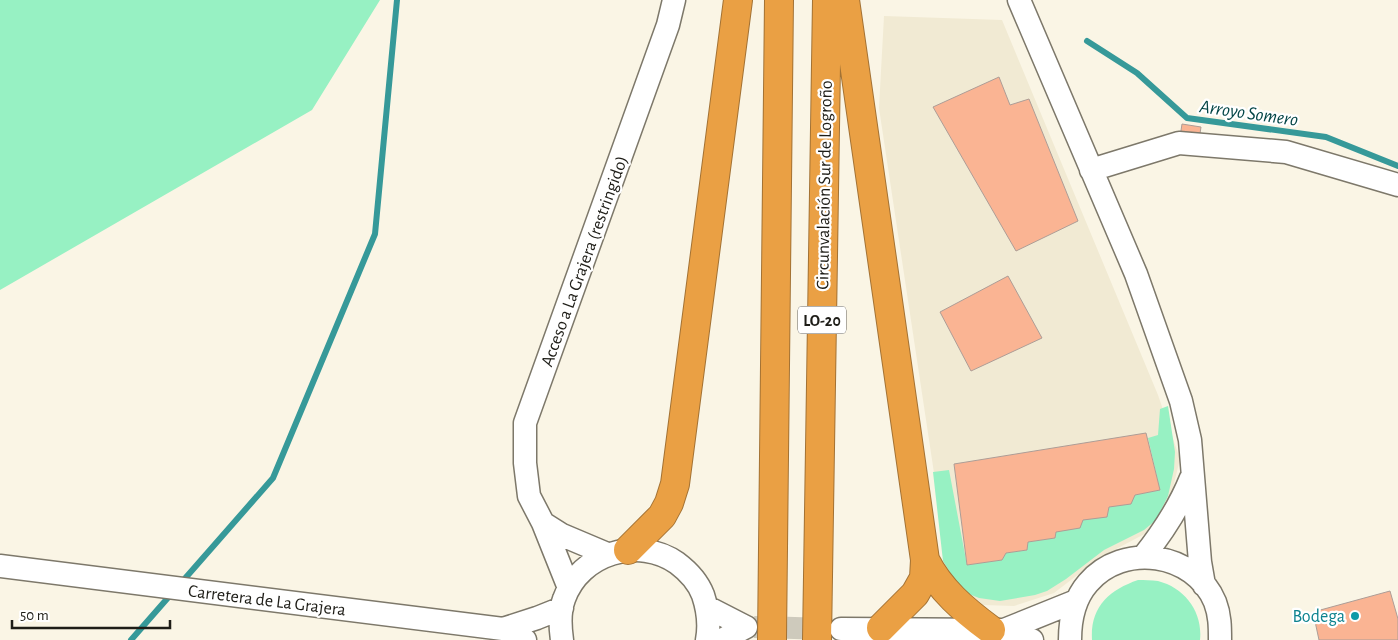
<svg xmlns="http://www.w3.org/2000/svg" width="1398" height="640" viewBox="0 0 1398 640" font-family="'Alegreya Sans',sans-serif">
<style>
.built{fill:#f1ead3}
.green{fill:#97f1c3}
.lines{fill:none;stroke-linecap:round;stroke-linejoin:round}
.stream{stroke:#369999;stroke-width:6}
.building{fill:#fab493;stroke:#ad9d96}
.street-tunnel{stroke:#cecabc;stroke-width:22;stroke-dasharray:22 11;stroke-linecap:butt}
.street-casing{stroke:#7d786a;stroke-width:25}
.highway-casing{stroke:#a37234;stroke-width:30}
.street{stroke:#fff;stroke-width:22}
.highway{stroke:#eaa044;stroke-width:28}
.culture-dot{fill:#0f9aa8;stroke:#fff;stroke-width:2}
.labels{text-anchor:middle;stroke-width:4.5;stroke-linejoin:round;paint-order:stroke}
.shield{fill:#fff;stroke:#62615d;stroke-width:1}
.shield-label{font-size:16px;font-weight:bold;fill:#1e1d17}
.street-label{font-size:18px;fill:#1e1d17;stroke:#fff}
.culture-label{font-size:18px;fill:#0d838f;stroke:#fff;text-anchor:end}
.water-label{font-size:19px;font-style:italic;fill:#024445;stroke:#fff}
</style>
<rect width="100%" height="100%" fill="#faf5e5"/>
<!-- built -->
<path class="built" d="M 884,16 L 1002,20 L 1158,395 L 1180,459 L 1169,504 L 1154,529 L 1101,557 L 1054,593 L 1014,606 L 983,605 L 963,597 L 950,579 L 879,108 Z"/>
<!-- green -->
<path class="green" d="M 0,0 L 380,0 L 312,110 L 0,290 Z
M 1168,406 L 1175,452 L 1174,469 L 1168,496 L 1156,520 L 1144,530 L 1104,550 L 1066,579 L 1047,591 L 1035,595 L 1000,601 L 979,598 L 964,592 L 956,582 L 943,561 L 933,472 L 949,470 L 967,565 L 1002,560 L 1006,553 L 1027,550 L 1028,542 L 1055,538 L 1056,532 L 1135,495 L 1160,490 L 1148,438 L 1158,435 L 1160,409 Z
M 1138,580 C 1144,580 1152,580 1158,581 C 1185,588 1203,612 1200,640 L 1092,640 C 1090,607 1109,590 1138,580 Z"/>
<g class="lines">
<!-- stream -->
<path class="stream" d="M 1087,41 L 1137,73 L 1187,118 L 1326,137 L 1398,166
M 181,583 L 273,478 L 375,234 L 397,0
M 131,640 L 173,592"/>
</g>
<!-- building -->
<path class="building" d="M 999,77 L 1010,105 L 1029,99 L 1078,221 L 1016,251 L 933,107 Z
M 1182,124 L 1201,127 L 1199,140 L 1180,137 Z
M 1008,276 L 1042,338 L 971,371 L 940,312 Z
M 1146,433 L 1160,490 L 1135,495 L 1131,504 L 1109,507 L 1107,517 L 1083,520 L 1080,528 L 1056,532 L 1055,538 L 1028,542 L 1027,550 L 1006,553 L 1002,560 L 967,565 L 954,464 Z
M 1390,591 L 1398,619 L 1398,640 L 1319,640 L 1313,612 Z"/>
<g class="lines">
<!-- street-tunnel -->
<path class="street-tunnel" d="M 754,627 L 832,629"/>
<defs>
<path id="street" d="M 1019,0 L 1136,274 L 1181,401 L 1190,440 L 1200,562 L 1204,585
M 1091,170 L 1179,143 L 1286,152 L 1398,185
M 543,523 L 562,535 L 607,554
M 1143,557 C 1163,532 1179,508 1191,478
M 0,566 L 503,629 L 525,640
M 569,588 L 543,523 L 529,496 L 525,463 L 525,423 L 668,25 L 674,0
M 707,607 L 746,627
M 503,629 L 537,618 L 562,608
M 841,629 L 1004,630 L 1032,640
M 1004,630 L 1076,601
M 562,640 C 560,626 559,612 564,599 C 580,553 639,536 677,563 C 689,572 698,582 703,595 C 708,610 710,624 707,640
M 722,640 L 746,627
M 1070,640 C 1070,619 1074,599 1088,583 C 1123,542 1194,552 1215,602 C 1220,615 1220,627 1220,640"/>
<path id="highway" d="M 845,0 L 925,560 L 924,578 L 915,594 L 881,628
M 628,550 L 662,516 L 669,503 L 675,484 L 738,0
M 925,560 C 940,590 964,610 991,630
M 772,640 L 779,0
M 817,640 L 827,0"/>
</defs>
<!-- street casing -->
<use href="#street" class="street-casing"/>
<!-- highway casing -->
<use href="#highway" class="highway-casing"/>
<!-- street -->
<use href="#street" class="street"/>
<!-- highway -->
<use href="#highway" class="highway"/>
</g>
<!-- markers -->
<circle class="culture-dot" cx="1355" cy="616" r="5"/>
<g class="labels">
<!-- shield labels -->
<rect class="shield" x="798" y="306.5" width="48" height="27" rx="4"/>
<g class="shield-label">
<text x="822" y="326">LO-20</text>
</g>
<!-- street labels -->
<g class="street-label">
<text transform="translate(824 185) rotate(-89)" y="6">Circunvalación Sur de Logroño</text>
<text transform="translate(584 261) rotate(-70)" y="6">Acceso a La Grajera (restringido)</text>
<text transform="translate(267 600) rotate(7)" y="6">Carretera de La Grajera</text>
</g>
<!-- culture labels -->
<g class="culture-label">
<text x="1345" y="622">Bodega</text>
</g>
<!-- water labels -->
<g class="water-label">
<text transform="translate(1249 112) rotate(8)" y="7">Arroyo Somero</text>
</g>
</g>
<!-- scale -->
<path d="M12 620v8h158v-8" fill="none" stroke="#1e1d17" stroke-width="2.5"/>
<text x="20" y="620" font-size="15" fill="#1e1d17" stroke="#ffffff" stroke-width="4" paint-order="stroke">50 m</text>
</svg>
